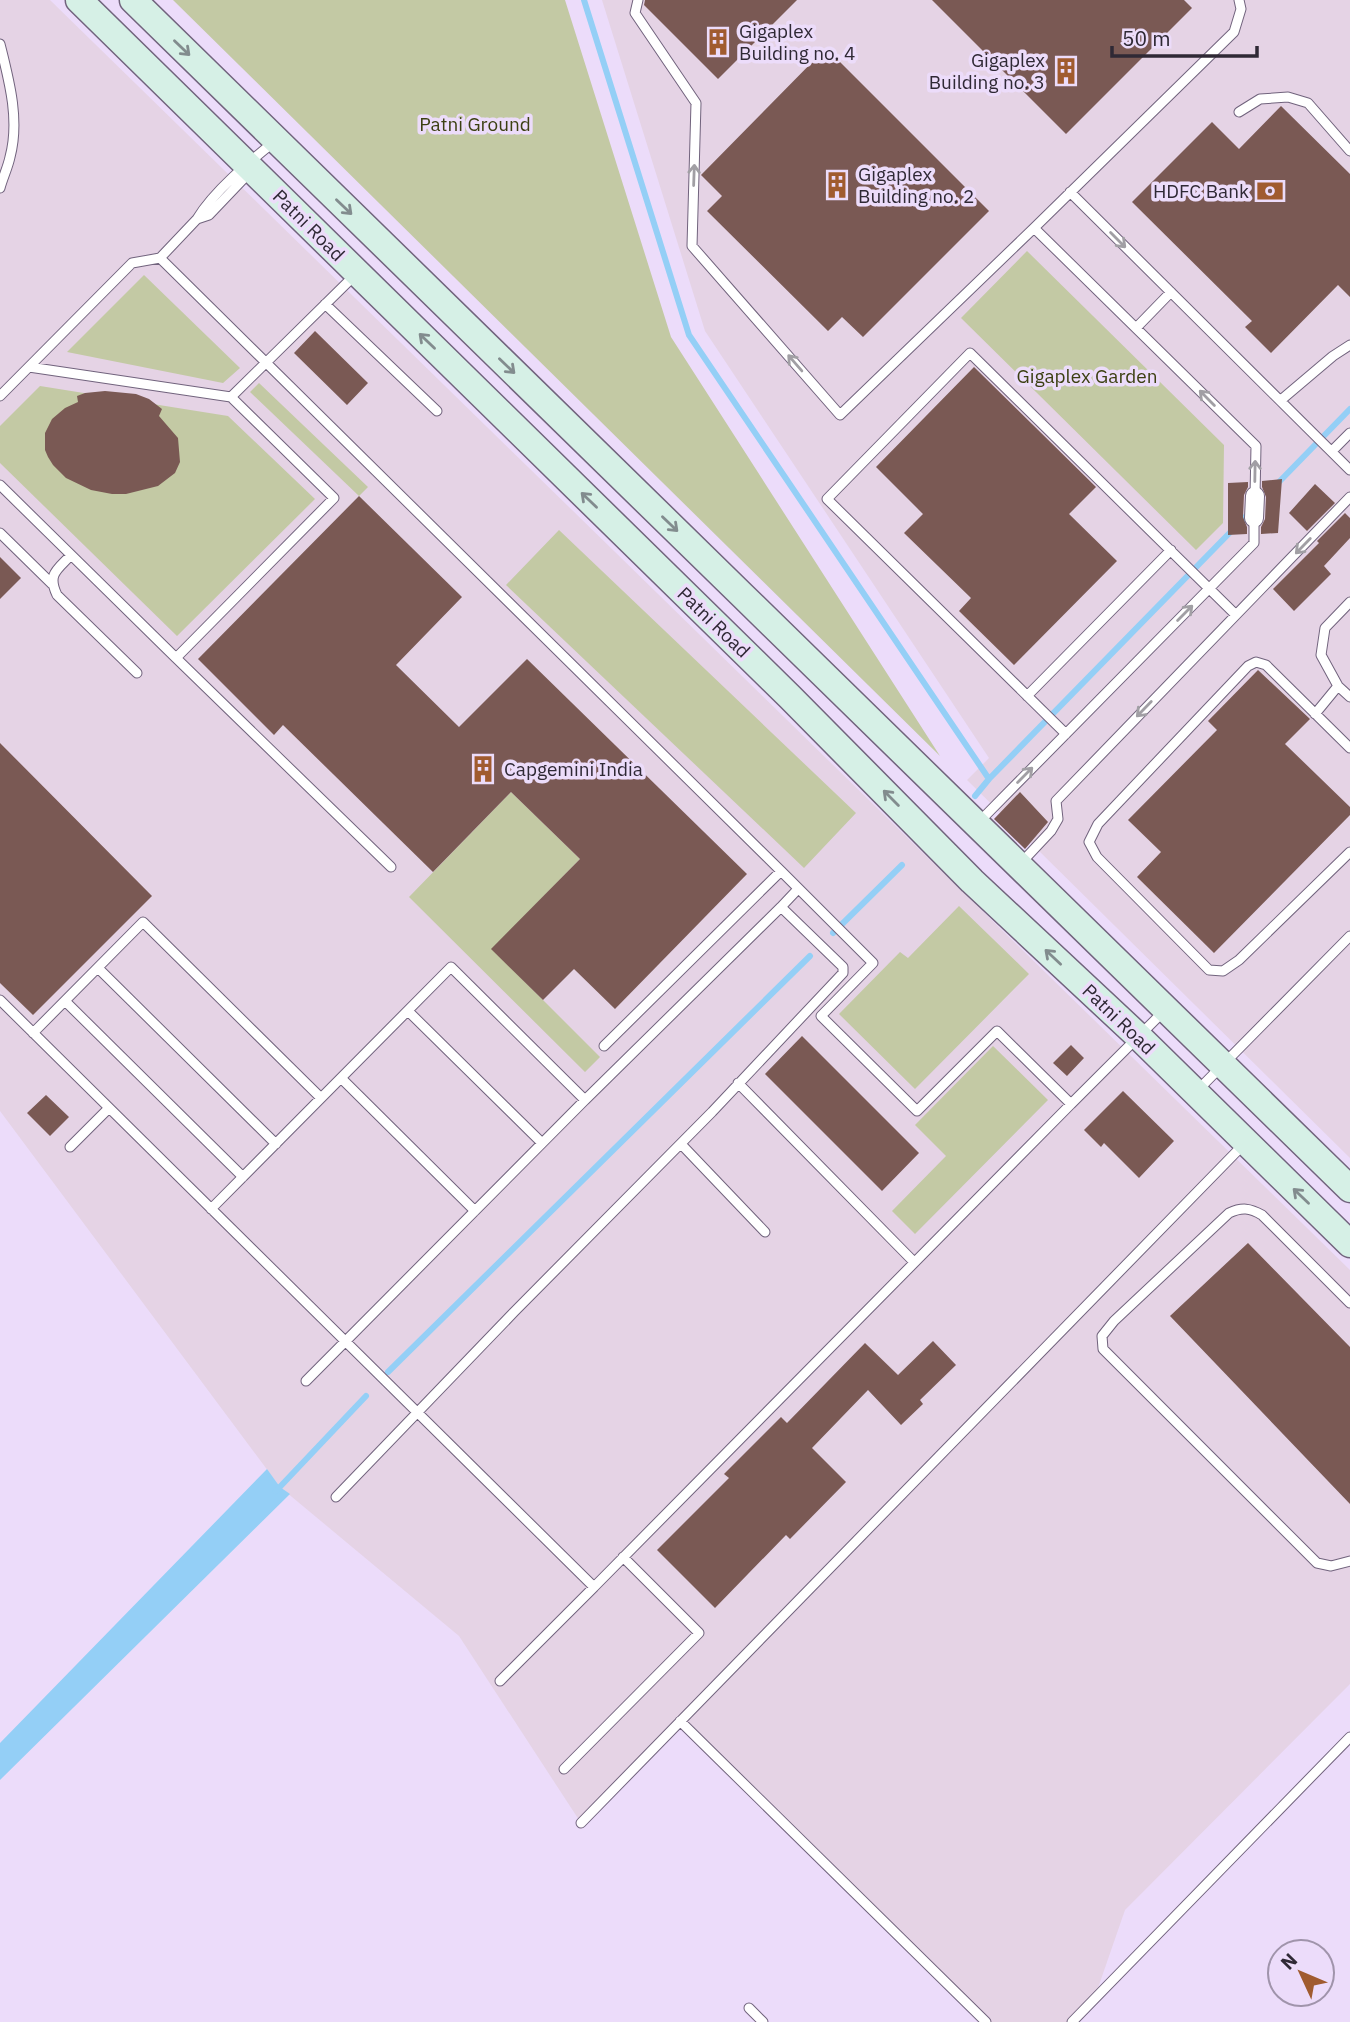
<svg xmlns="http://www.w3.org/2000/svg" width="1350" height="2022" viewBox="0 0 1350 2022" font-family="'IBM Plex Sans',sans-serif">
<style>
.commercial{fill:#e5d3e5}
.green{fill:#c3c9a4}
.water{fill:#94cff6}
.lines{fill:none;stroke-linecap:round;stroke-linejoin:round}
.stream{stroke:#94cff6;stroke-width:6}
.building{fill:#7a5954}
.service-casing{stroke:#71637d;stroke-width:11}
.minor-casing{stroke:#71637d;stroke-width:20}
.secondary-casing{stroke:#71637d;stroke-width:29}
.service{stroke:#fff;stroke-width:9}
.minor{stroke:#fff;stroke-width:18}
.secondary{stroke:#d6f0e6;stroke-width:26}
.oneway{stroke:#828c8e}
.oneway2{stroke:#a19fa4}
.labels{text-anchor:middle;stroke-width:7;stroke-linejoin:round;paint-order:stroke}
.poi-label{font-size:19px;fill:#2f2935;stroke:#ecdcfa;text-anchor:start}
.park-label{font-size:19px;fill:#3b3f11;stroke:#ecdcfa}
.street-label{font-size:19px;fill:#2f2935;stroke:#ecdcfa}
</style>
<rect width="100%" height="100%" fill="#ecdcfa"/>
<!-- commercial -->
<path class="commercial" d="M 0,0 L 50,0 L 1350,1270 L 1350,1684 L 1125,1910 L 1098,1988 L 1068,2022 L 986,2022 L 681,1722 L 581,1823 L 459,1636 L 280,1487 L 0,1111 Z
M 602,0 L 1350,0 L 1350,1158 L 967,780 L 989,758 L 705,331 Z"/>
<!-- green -->
<path class="green" d="M 173,0 L 565,0 L 671,337 L 940,756 Z
M 1027,251 L 1224,445 L 1223,523 L 1196,550 L 961,318 Z
M 144,275 L 240,368 L 223,383 L 67,352 Z
M 259,383 L 368,487 L 359,496 L 250,392 Z
M 40,386 L 228,416 L 315,499 L 177,636 L 0,463 L 0,426 Z
M 559,530 L 856,813 L 804,868 L 506,585 Z
M 511,792 L 580,859 L 492,949 L 600,1057 L 585,1072 L 409,897 Z
M 959,906 L 1029,974 L 915,1089 L 839,1014 L 900,952 L 908,958 Z
M 993,1046 L 1048,1100 L 915,1234 L 892,1211 L 946,1156 L 915,1125 Z"/>
<!-- water -->
<path class="water" d="M 267,1469 L 280,1487 L 290,1494 L 0,1780 L 0,1743 Z"/>
<g class="lines">
<!-- stream -->
<path class="stream" d="M 584,0 L 689,335 L 989,779
M 1278,483 L 1350,409
M 975,796 L 989,779 L 1251,511
M 833,933 L 902,865
M 388,1372 L 810,956
M 276,1491 L 366,1396"/>
</g>
<!-- building -->
<path class="building" d="M 645,0 L 797,0 L 718,79 L 644,5 Z
M 932,0 L 1184,0 L 1192,8 L 1066,134 Z
M 826,48 L 989,211 L 863,337 L 842,317 L 828,331 L 707,211 L 722,196 L 701,175 Z
M 1281,106 L 1350,174 L 1350,297 L 1338,285 L 1271,353 L 1245,327 L 1252,321 L 1132,202 L 1212,122 L 1239,149 Z
M 315,331 L 368,383 L 347,405 L 294,353 Z
M 974,367 L 1096,487 L 1069,514 L 1117,561 L 1014,665 L 959,611 L 971,598 L 904,533 L 923,514 L 876,467 Z
M 105,391 L 136,394 L 149,399 L 162,409 L 159,416 L 178,438 L 180,462 L 175,473 L 158,486 L 126,494 L 112,494 L 91,490 L 66,478 L 53,465 L 48,457 L 45,450 L 45,433 L 52,419 L 65,408 L 78,402 L 77,396 L 85,393 Z
M 1282,479 L 1278,533 L 1261,534 L 1261,527 L 1265,519 L 1266,497 L 1262,487 L 1262,481 Z
M 1248,482 L 1248,487 L 1244,495 L 1243,517 L 1247,527 L 1247,534 L 1228,535 L 1228,483 Z
M 1315,484 L 1335,503 L 1307,531 L 1289,513 Z
M 359,496 L 462,597 L 396,665 L 459,727 L 527,659 L 747,874 L 615,1009 L 574,969 L 543,1000 L 491,949 L 580,859 L 511,792 L 433,872 L 283,725 L 274,735 L 198,659 Z
M 1345,513 L 1350,518 L 1350,538 L 1324,566 L 1331,574 L 1294,611 L 1273,589 L 1319,543 L 1317,541 Z
M 0,557 L 21,578 L 0,599 Z
M 1258,670 L 1310,719 L 1285,744 L 1350,807 L 1350,815 L 1214,953 L 1137,877 L 1161,852 L 1128,820 L 1217,730 L 1208,721 Z
M 0,743 L 152,896 L 33,1015 L 0,983 Z
M 1020,792 L 1048,822 L 1025,849 L 994,819 Z
M 802,1036 L 919,1153 L 882,1191 L 765,1074 Z
M 1071,1045 L 1084,1058 L 1067,1076 L 1053,1063 Z
M 1123,1091 L 1174,1141 L 1139,1178 L 1104,1143 L 1101,1147 L 1084,1130 Z
M 46,1095 L 69,1117 L 50,1136 L 27,1113 Z
M 1248,1243 L 1350,1347 L 1350,1504 L 1170,1316 Z
M 933,1341 L 956,1365 L 920,1400 L 923,1404 L 901,1425 L 868,1390 L 812,1448 L 846,1482 L 790,1539 L 786,1535 L 715,1608 L 657,1550 L 729,1478 L 724,1474 L 781,1417 L 787,1423 L 865,1343 L 898,1375 Z"/>
<g class="lines">
<defs>
<path id="service" d="M 638,0 L 635,13 L 696,103 L 692,246 L 840,415 L 1034,228 L 1234,32 L 1241,9 L 1239,0
M 0,44 C 9,80 20,120 10,157 C 8,167 3,177 0,188
M 1239,112 L 1260,99 L 1288,97 L 1308,103 L 1350,151
M 250,172 L 209,215 L 197,219 C 214,191 249,162 275,141
M 1070,192 L 1350,470
M 1034,228 L 1256,446 L 1255,496
M 160,258 L 781,871 L 604,1046
M 325,304 L 437,411
M 1136,328 L 1171,292
M 29,367 L 231,397 L 356,274
M 0,396 L 132,263 L 160,258 L 197,219
M 231,397 L 334,498 L 176,658 L 391,867
M 1281,400 L 1333,356 L 1350,345
M 1332,451 L 1350,433
M 0,485 L 176,658
M 0,533 L 52,584
M 71,555 C 57,570 47,574 57,595 L 137,673
M 1350,602 L 1325,628 L 1321,655 L 1338,686 L 1350,697
M 1027,696 L 1171,550
M 1315,714 L 1338,686
M 1066,734 L 827,499 L 970,353 L 1236,615
M 1350,748 L 1266,665 L 1256,662 L 1248,666 L 1098,824 L 1089,842 L 1097,857 L 1209,970 L 1223,971 L 1239,960 L 1350,852
M 979,822 L 1254,543 L 1254,518
M 1021,863 L 1051,831 L 1058,819 L 1056,801 L 1350,497
M 781,871 L 873,963 L 821,1016 L 917,1111 L 997,1031 L 1071,1104 L 1165,1010
M 781,907 L 798,889
M 98,968 L 276,1144
M 0,1000 L 594,1587 L 1071,1104
M 65,1001 L 243,1177
M 408,1011 L 542,1143
M 33,1033 L 143,922 L 321,1098
M 341,1078 L 475,1211
M 738,1083 L 914,1262
M 1196,1092 L 1350,936
M 681,1144 L 765,1232
M 70,1147 L 109,1108
M 211,1209 L 451,967 L 585,1100 L 306,1381
M 1350,1303 L 1262,1215 C 1250,1208 1242,1207 1229,1213 L 1114,1321 L 1102,1336 L 1103,1349 L 1317,1563 L 1331,1566 L 1350,1561
M 336,1497 L 514,1312 L 712,1112 L 843,973 L 843,967 L 781,907 L 585,1100
M 500,1681 L 594,1587
M 680,1721 L 986,2022
M 564,1769 L 699,1633 L 623,1557
M 581,1823 L 1245,1143
M 749,2008 L 763,2022
M 1072,2022 L 1350,1737"/>
<path id="minor" d="M 1254,518 L 1255,496"/>
<path id="secondary" d="M 79,0 L 790,697 L 972,881 L 1139,1037 L 1350,1244
M 133,0 C 538,397 945,792 1350,1189"/>
</defs>
<!-- service casing -->
<use href="#service" class="service-casing"/>
<!-- minor casing -->
<use href="#minor" class="minor-casing"/>
<!-- secondary casing -->
<use href="#secondary" class="secondary-casing"/>
<!-- service -->
<use href="#service" class="service"/>
<!-- minor -->
<use href="#minor" class="minor"/>
<!-- secondary -->
<use href="#secondary" class="secondary"/>
</g>
<!-- one-way arrows -->
<defs><path id="oneway-shaft" d="M-6 0H5M1.5-3L5.5 0L1.5 3" fill="none" stroke-width="1.6" stroke-linecap="round" stroke-linejoin="round" transform="scale(1.75)"/></defs>
<g class="oneway">
<use href="#oneway-shaft" transform="translate(182 48) rotate(44)"/>
<use href="#oneway-shaft" transform="translate(344 207) rotate(44)"/>
<use href="#oneway-shaft" transform="translate(427 341) rotate(-136)"/>
<use href="#oneway-shaft" transform="translate(507 366) rotate(44)"/>
<use href="#oneway-shaft" transform="translate(589 500) rotate(-136)"/>
<use href="#oneway-shaft" transform="translate(670 524) rotate(44)"/>
<use href="#oneway-shaft" transform="translate(891 798) rotate(-135)"/>
<use href="#oneway-shaft" transform="translate(1053 957) rotate(-137)"/>
<use href="#oneway-shaft" transform="translate(1301 1196) rotate(-136)"/>
</g>
<g class="oneway2">
<use href="#oneway-shaft" transform="translate(694 175) rotate(-88)"/>
<use href="#oneway-shaft" transform="translate(1118 240) rotate(45)"/>
<use href="#oneway-shaft" transform="translate(795 363) rotate(-131)"/>
<use href="#oneway-shaft" transform="translate(1207 398) rotate(-135)"/>
<use href="#oneway-shaft" transform="translate(1255 471) rotate(-89)"/>
<use href="#oneway-shaft" transform="translate(1303 546) rotate(134)"/>
<use href="#oneway-shaft" transform="translate(1185 613) rotate(-45)"/>
<use href="#oneway-shaft" transform="translate(1144 709) rotate(134)"/>
<use href="#oneway-shaft" transform="translate(1025 775) rotate(-45)"/>
</g>
<!-- icons -->
<defs>
<symbol id="building-bare" viewBox="-9 -9 18 18"><path d="M-4-6H4V6H1V3H-1V6H-4ZM-2.5-4.3h1.7v1.8h-1.7ZM.8-4.3h1.7v1.8H.8ZM-2.5-1h1.7V.8h-1.7ZM.8-1h1.7V.8H.8Z" fill="#a05b2f" stroke="#ecdcfa" stroke-width="2.5" paint-order="stroke"/></symbol>
<symbol id="bank-bare" viewBox="-9 -9 18 18"><path d="M-6-4H6V4H-6ZM0-2.3a2.3 2.3 0 1 0 0 4.6a2.3 2.3 0 1 0 0-4.6Z" fill="#a05b2f" stroke="#ecdcfa" stroke-width="2.5" paint-order="stroke"/></symbol>
</defs>
<g fill-rule="evenodd">
<use href="#building-bare" x="699" y="23" width="38" height="38"/>
<use href="#building-bare" x="1047" y="52" width="38" height="38"/>
<use href="#building-bare" x="818" y="166" width="38" height="38"/>
<use href="#bank-bare" x="1251" y="172" width="38" height="38"/>
<use href="#building-bare" x="464" y="750" width="38" height="38"/>
</g>
<g class="labels">
<!-- poi labels -->
<g class="poi-label">
<text x="739" y="38">Gigaplex<tspan x="739" dy="22">Building no. 4</tspan></text>
<text x="1045" y="67" text-anchor="end">Gigaplex<tspan x="1045" dy="22">Building no. 3</tspan></text>
<text x="858" y="181">Gigaplex<tspan x="858" dy="22">Building no. 2</tspan></text>
<text x="1249" y="198" text-anchor="end">HDFC Bank</text>
<text x="504" y="776">Capgemini India</text>
</g>
<!-- park labels -->
<g class="park-label">
<text x="475" y="131">Patni Ground</text>
<text x="1087" y="383">Gigaplex Garden</text>
</g>
<!-- street labels -->
<g class="street-label">
<text transform="translate(309 225) rotate(45)" y="7">Patni Road</text>
<text transform="translate(714 622) rotate(44)" y="7">Patni Road</text>
<text transform="translate(1119 1019) rotate(44)" y="7">Patni Road</text>
</g>
</g>
<!-- north arrow -->
<g transform="translate(1301 1973) rotate(314)"><circle r="33" fill="#ecdcfa" stroke="#a094ab" stroke-width="2"/>
<path d="M0-5L12 26L0 18L-12 26Z" fill="#a05b2f"/>
<text y="-10" font-size="19" font-weight="bold" text-anchor="middle" fill="#2f2935">N</text>
</g>
<!-- scale -->
<path d="M1112 46v10h145v-10" fill="none" stroke="#2f2935" stroke-width="3.5"/>
<text x="1122" y="46" font-size="21" fill="#2f2935" stroke="#ecdcfa" stroke-width="5" paint-order="stroke">50 m</text>
</svg>
